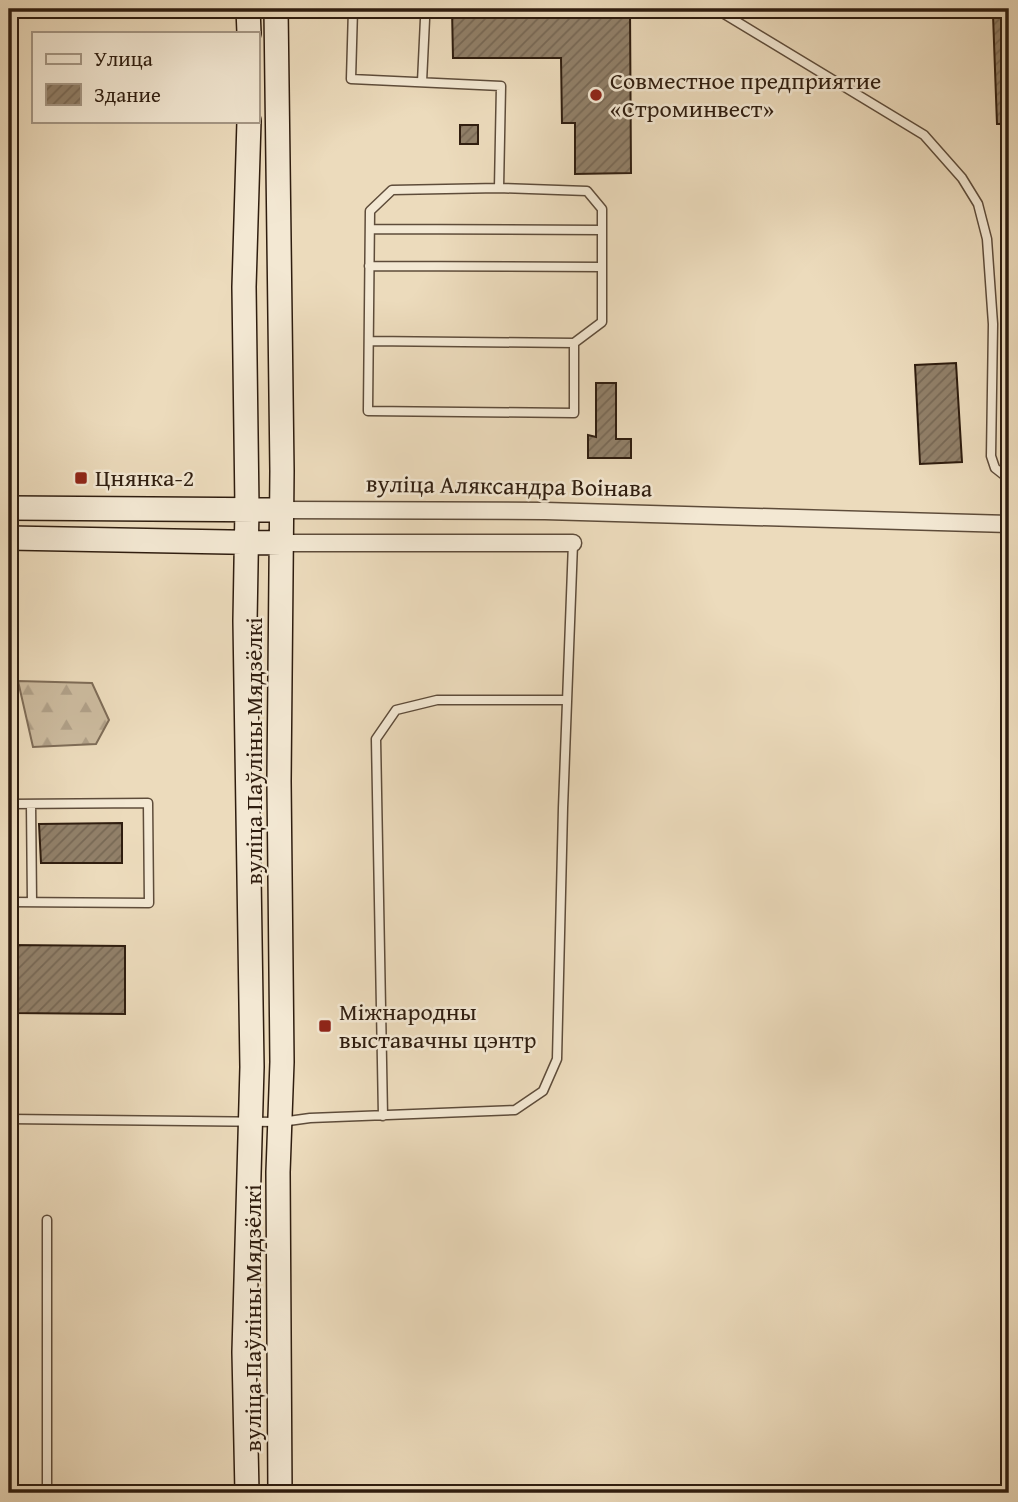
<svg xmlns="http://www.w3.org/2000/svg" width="1018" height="1502" viewBox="0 0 1018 1502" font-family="'Gentium Book Plus',serif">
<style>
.forest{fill:url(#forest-firs);stroke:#7e6c57;stroke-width:2}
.building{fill:url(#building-hatch);stroke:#2f1d0f;stroke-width:2}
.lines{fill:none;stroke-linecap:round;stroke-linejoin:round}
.lane-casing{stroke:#5e4c3a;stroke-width:11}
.street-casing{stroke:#5e4c3a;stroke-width:19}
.secondary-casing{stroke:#2f1d0f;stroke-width:26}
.lane{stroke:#f3e8d3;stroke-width:8}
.street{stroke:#f3e8d3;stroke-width:16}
.secondary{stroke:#f3e8d3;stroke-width:23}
.poi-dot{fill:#8f2418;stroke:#f3e8d3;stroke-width:2.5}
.labels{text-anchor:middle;stroke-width:5;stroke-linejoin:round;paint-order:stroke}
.poi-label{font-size:24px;fill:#2f1d0f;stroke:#f3e8d3;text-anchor:start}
.street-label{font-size:24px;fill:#2f1d0f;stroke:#f3e8d3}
</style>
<defs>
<pattern id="forest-firs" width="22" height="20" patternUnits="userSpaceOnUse" patternTransform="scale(1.75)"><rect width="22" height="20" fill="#ccbb9f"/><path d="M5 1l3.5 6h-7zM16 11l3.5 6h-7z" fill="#b0a088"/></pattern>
<pattern id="building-hatch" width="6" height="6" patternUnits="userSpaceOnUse" patternTransform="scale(1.75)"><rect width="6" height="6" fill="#918069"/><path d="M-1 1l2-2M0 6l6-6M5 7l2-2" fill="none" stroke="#776855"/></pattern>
</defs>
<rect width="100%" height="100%" fill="#ecdbbc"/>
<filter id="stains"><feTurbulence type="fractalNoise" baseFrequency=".00286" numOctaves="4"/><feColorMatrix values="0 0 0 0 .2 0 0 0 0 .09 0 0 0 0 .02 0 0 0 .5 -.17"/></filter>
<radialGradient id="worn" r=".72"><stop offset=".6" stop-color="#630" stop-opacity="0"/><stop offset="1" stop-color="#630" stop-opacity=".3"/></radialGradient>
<!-- forest -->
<path class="forest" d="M 18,681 L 92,683 L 109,720 L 96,744 L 33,747 Z"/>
<!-- building -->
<path class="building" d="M 452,9 L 630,9 L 631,173 L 575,174 L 575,123 L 562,123 L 561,58 L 453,58 Z
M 993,15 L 1009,15 L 1009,124 L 997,124 Z
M 460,125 L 478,125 L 478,144 L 460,144 Z
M 956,363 L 962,462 L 920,464 L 915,365 Z
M 596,383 L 616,383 L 616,439 L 631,439 L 631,458 L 588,458 L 588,435 L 596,437 Z
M 122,823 L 122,863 L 41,863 L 39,824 Z
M 9,945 L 125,946 L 125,1014 L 9,1013 Z"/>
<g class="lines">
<defs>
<path id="lane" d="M 353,9 L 351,79 L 501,86 L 499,188 L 392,190 L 370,211 L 368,411 L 574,413 L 574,343 L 602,322 L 602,209 L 587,191 L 499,188
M 716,9 L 924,135 L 962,178 L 978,204 L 987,239 L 993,324 L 991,456 L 995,468 L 1009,479
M 422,82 L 425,19
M 370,229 L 602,230
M 369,266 L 602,267
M 369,341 L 574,343
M 9,804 L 148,803 L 149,903 L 9,902
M 31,804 L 32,902
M 383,1116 L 376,739 L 396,710 L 437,700 L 567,700
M 9,1119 L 281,1122 L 310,1118 L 515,1110 L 543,1091 L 557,1059 L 563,808 L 573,543
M 47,1493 L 47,1220"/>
<path id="street" d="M 281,510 L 545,511 L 1009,524
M 281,543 L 573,543"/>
<path id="secondary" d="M 248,9 L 249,33
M 276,9 L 282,471 L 279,781 L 282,1062 L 278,1172 L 280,1493
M 9,508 L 281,510
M 9,538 L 281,543
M 247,1493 L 244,1352 L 252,1067 L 245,621 L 247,508 L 244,287 L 249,121"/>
</defs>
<!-- lane casing -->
<use href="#lane" class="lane-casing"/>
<!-- street casing -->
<use href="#street" class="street-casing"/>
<!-- secondary casing -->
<use href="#secondary" class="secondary-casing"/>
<!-- lane -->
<use href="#lane" class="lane"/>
<!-- street -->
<use href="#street" class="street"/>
<!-- secondary -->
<use href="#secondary" class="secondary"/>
</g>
<!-- markers -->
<g class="poi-dot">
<circle cx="596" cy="95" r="7"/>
<rect x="74" y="471" width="14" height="14" rx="3.5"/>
<rect x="318" y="1019" width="14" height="14" rx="3.5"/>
</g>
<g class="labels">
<!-- poi labels -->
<g class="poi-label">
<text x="610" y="89">Совместное предприятие<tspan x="610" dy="28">«Строминвест»</tspan></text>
<text x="95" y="486">Цнянка-2</text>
<text x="339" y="1020">Міжнародны<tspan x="339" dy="28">выставачны цэнтр</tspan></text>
</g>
<!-- street labels -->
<g class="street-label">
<text transform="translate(509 486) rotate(1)" y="8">вуліца Аляксандра Воінава</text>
<text transform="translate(254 751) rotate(-90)" y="8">вуліца Паўліны Мядзёлкі</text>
<text transform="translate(253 1318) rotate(-90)" y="8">вуліца Паўліны Мядзёлкі</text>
</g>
</g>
<!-- margin -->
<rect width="1018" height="1502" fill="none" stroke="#ecdbbc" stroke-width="35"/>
<rect x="10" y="10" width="997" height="1481" fill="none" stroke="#2f1d0f" stroke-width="3.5"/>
<rect x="18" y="18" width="983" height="1467" fill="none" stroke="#2f1d0f" stroke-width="2"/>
<!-- legend -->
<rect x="32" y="32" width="228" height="91" fill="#f3e8d3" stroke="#a59785" stroke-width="2"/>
<rect x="46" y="54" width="35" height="10" fill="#f3e8d3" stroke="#a59785" stroke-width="2"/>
<text x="94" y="66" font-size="21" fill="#2f1d0f">Улица</text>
<rect x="46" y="84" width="35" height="21" fill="url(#building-hatch)" stroke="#a59785" stroke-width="2"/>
<text x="94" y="102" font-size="21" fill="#2f1d0f">Здание</text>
<rect width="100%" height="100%" filter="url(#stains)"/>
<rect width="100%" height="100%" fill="url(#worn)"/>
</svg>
